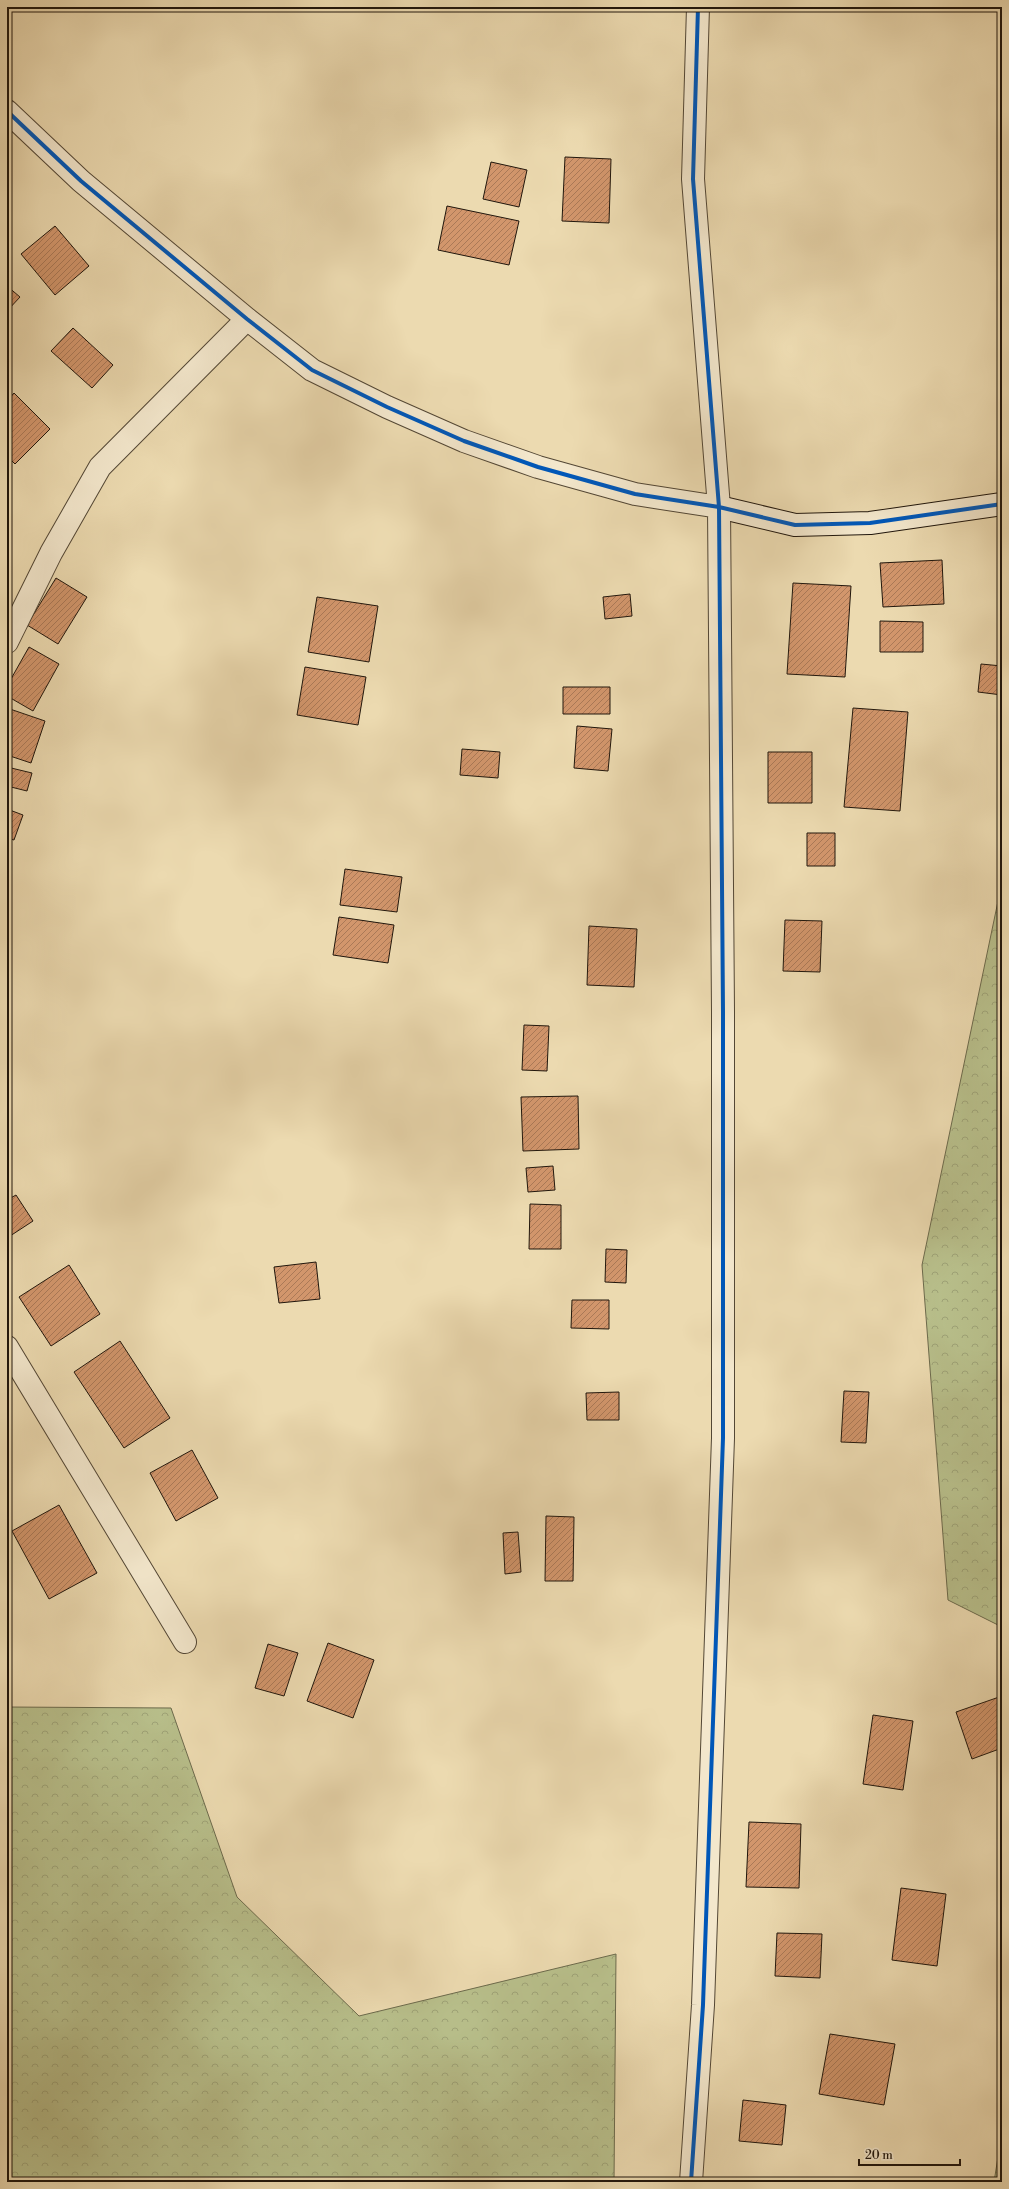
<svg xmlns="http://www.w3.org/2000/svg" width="1009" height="2189" viewBox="0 0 1009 2189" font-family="'Libre Bodoni',serif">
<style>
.forest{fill:url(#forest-crowns);stroke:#6c6a4c}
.building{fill:url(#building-hatch);stroke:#20160c}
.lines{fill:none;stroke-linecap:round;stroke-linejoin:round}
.street-casing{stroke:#534735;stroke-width:24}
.secondary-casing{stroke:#20160c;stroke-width:24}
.street{stroke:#f3e7cc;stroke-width:22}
.secondary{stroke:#f3e7cc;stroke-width:22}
.cycleway-casing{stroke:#f3e7cc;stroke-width:6}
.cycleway{stroke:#0057b8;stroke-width:4}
</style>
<defs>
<pattern id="forest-crowns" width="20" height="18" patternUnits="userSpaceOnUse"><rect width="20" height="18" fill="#b8bf8b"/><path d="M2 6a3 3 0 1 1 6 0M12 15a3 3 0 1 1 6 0" fill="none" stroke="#9ea377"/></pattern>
<pattern id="building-hatch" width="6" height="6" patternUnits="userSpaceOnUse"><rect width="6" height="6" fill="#d2966c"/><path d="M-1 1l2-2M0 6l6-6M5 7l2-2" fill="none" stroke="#aa7957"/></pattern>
</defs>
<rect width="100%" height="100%" fill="#ecdab0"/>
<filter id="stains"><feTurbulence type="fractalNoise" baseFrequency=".005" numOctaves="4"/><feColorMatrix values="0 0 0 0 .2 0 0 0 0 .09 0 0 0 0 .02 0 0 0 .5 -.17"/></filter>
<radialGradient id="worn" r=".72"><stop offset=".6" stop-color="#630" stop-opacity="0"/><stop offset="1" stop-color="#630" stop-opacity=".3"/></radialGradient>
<!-- forest -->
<path class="forest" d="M 1002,882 L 1002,1627 L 948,1600 L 922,1265 Z
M 7,1707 L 171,1708 L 237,1897 L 359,2016 L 616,1954 L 614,2182 L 7,2182 Z
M 1002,2132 L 1002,2182 L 994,2182 Z"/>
<!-- building -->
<path class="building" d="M 565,157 L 611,159 L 609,223 L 562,221 Z
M 491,162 L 527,170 L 519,207 L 483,199 Z
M 447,206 L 519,221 L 509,265 L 438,250 Z
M 55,226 L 89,266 L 55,295 L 21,254 Z
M 7,286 L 20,297 L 7,311 Z
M 73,328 L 113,365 L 92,388 L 51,351 Z
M 14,393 L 50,429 L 15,464 L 7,456 L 7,401 Z
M 942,560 L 944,604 L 883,607 L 880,563 Z
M 56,578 L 87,597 L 58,644 L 27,625 Z
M 793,583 L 851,586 L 845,677 L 787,674 Z
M 630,594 L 632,616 L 605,619 L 603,597 Z
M 317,597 L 378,606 L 369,662 L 308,652 Z
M 880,621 L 923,622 L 923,652 L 880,652 Z
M 29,647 L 59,664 L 33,711 L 7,696 L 7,686 Z
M 981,664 L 1002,666 L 1002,695 L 978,692 Z
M 305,667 L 366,677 L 358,725 L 297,715 Z
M 563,687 L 610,687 L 610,714 L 563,714 Z
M 7,708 L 45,721 L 31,763 L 7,755 Z
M 853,708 L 908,712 L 900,811 L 844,807 Z
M 577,726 L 612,729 L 608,771 L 574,768 Z
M 462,749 L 500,752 L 498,778 L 460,775 Z
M 768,752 L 812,752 L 812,803 L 768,803 Z
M 7,767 L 32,773 L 27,791 L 7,786 Z
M 7,809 L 23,815 L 14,840 L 7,838 Z
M 807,833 L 835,833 L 835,866 L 807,866 Z
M 345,869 L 402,877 L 397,912 L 340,905 Z
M 339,917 L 394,925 L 388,963 L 333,955 Z
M 785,920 L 822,921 L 820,972 L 783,971 Z
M 589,926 L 637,929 L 634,987 L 587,985 Z
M 524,1025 L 549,1026 L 547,1071 L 522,1070 Z
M 578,1096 L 579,1149 L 523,1151 L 521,1097 Z
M 553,1166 L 555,1190 L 528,1192 L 526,1168 Z
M 16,1195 L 33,1221 L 7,1238 L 7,1200 Z
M 530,1204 L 561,1205 L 561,1249 L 529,1249 Z
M 606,1249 L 627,1250 L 626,1283 L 605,1282 Z
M 316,1262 L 320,1299 L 279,1303 L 274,1267 Z
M 69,1265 L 100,1314 L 51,1346 L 19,1297 Z
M 572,1300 L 609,1300 L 609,1329 L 571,1328 Z
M 120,1341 L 170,1418 L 124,1448 L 74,1372 Z
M 844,1391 L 869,1392 L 866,1443 L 841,1442 Z
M 619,1392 L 619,1420 L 587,1420 L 586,1393 Z
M 192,1450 L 218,1498 L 176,1521 L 150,1473 Z
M 59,1505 L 97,1573 L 49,1599 L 12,1531 Z
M 546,1516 L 574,1517 L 573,1581 L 545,1581 Z
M 518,1532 L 521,1572 L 505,1574 L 503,1533 Z
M 328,1643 L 374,1660 L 353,1718 L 307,1701 Z
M 268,1644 L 298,1653 L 284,1696 L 255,1688 Z
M 1002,1696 L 1002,1748 L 972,1759 L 956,1712 Z
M 873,1715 L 913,1721 L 903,1790 L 863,1784 Z
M 749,1822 L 801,1824 L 799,1888 L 746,1887 Z
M 901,1888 L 946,1894 L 937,1966 L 892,1960 Z
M 777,1933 L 822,1934 L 820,1978 L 775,1976 Z
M 830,2034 L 895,2044 L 884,2105 L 819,2094 Z
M 743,2100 L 786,2105 L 782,2145 L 739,2141 Z"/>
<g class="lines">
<defs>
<path id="street" d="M 7,111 L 81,181 L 247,319 L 312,370 L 387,407 L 464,441 L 538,467 L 635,494 L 719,507
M 7,642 L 51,553 L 100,467 L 247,319
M 7,1347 L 185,1642
M 691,2182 L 703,2005 L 723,1438 L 723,1011 L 719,507 L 693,179 L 698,7"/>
<path id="secondary" d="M 719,507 L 795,525 L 870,523 L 1002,504"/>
</defs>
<!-- street casing -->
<use href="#street" class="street-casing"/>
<!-- secondary casing -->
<use href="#secondary" class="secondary-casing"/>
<!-- street -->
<use href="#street" class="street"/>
<!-- secondary -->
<use href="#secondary" class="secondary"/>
<defs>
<path id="cycleway" d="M 7,111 L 81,181 L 247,319 L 312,370 L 387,407 L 464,441 L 538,467 L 635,494 L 719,507 L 795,525 L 870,523 L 1002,504
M 691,2182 L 703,2005 L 723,1438 L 723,1011 L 719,507 L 693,179 L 698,7"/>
</defs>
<!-- cycleway casing -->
<use href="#cycleway" class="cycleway-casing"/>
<!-- cycleway -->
<use href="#cycleway" class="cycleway"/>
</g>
<!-- margin -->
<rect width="1009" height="2189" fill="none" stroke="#ecdab0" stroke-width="24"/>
<rect x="8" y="8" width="993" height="2173" fill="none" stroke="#20160c" stroke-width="2"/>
<rect x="12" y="12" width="985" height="2165" fill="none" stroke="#20160c"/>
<!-- scale -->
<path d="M859 2159v6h101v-6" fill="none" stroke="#20160c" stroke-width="2"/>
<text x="865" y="2159" font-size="12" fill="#20160c" stroke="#f3e7cc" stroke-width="3" paint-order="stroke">20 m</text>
<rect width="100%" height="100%" filter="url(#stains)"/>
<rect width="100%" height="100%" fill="url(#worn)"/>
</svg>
